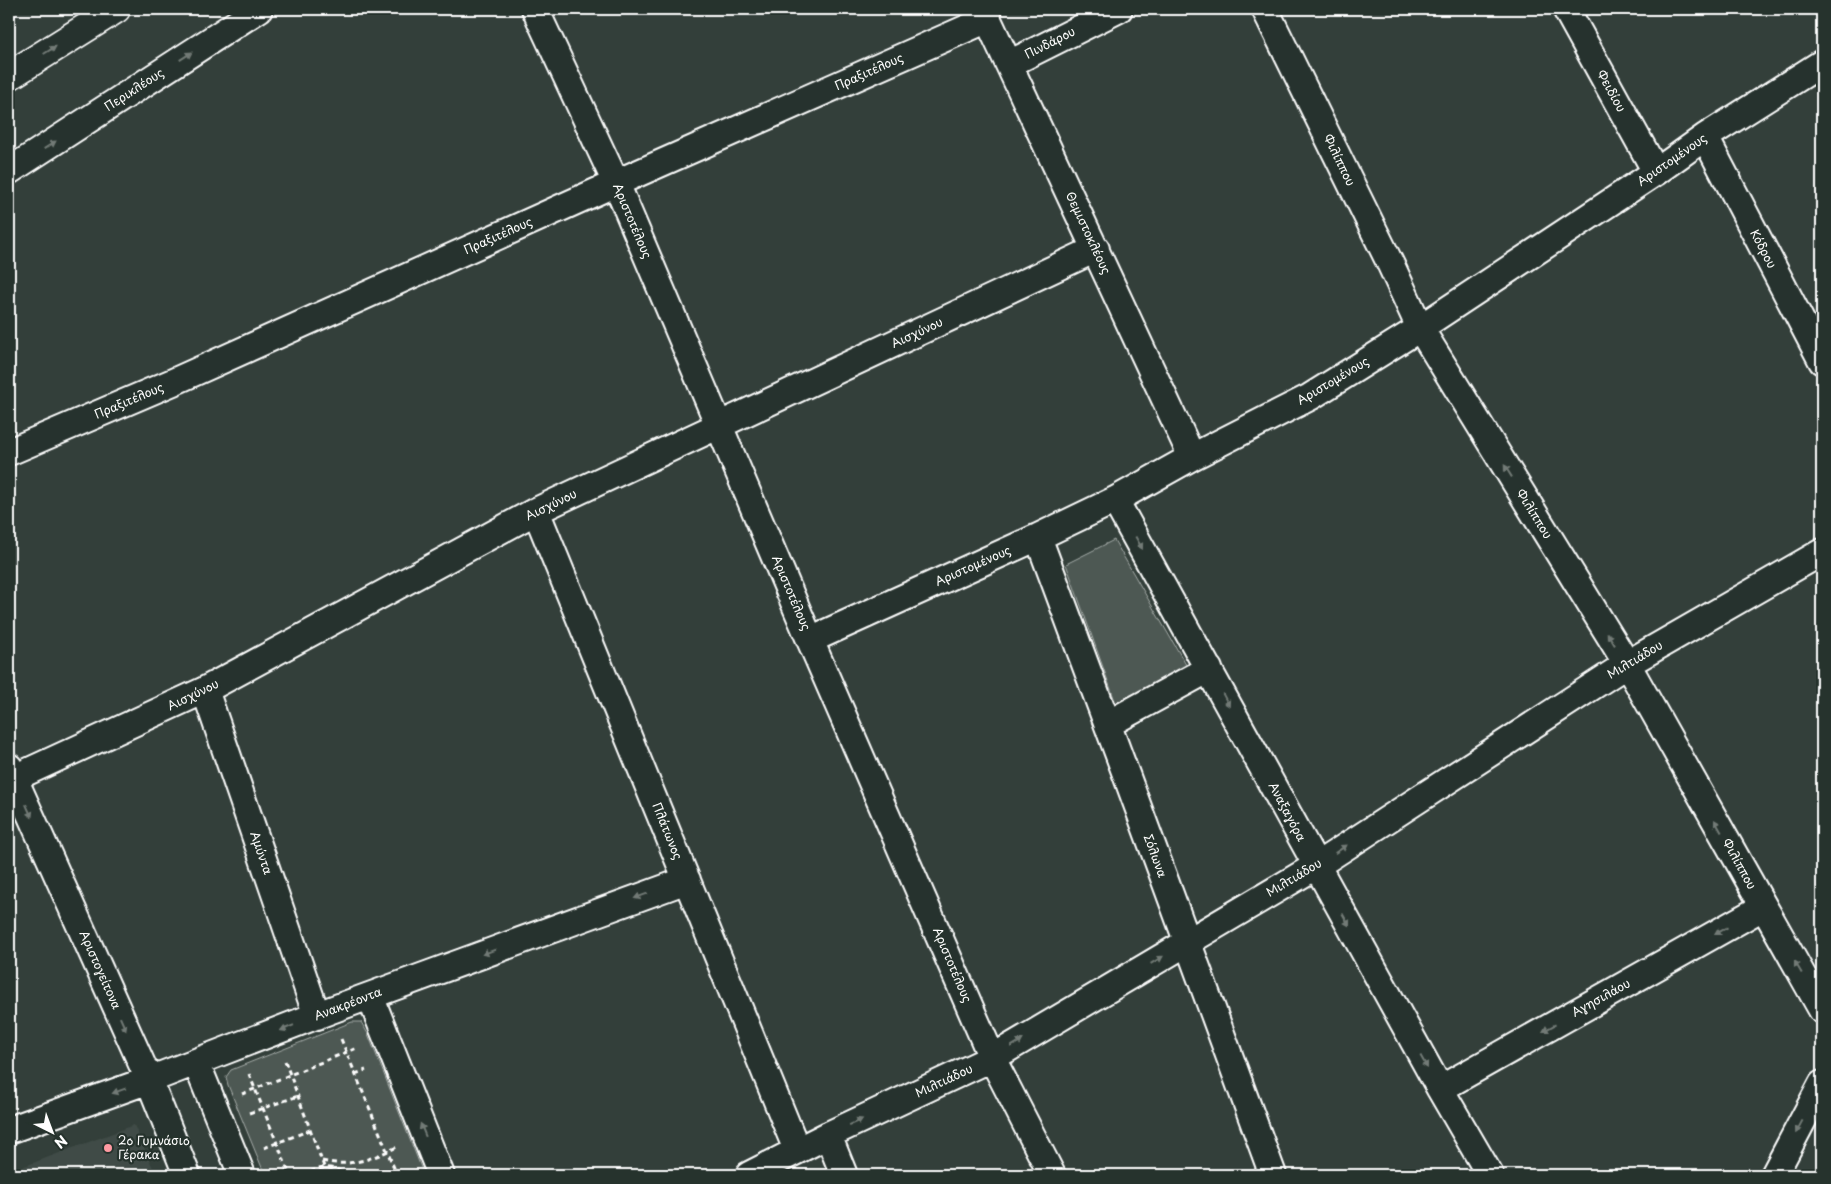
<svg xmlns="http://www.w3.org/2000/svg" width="1831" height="1184" viewBox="0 0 1831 1184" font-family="'Playpen Sans',sans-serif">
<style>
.built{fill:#404c47}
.green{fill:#4d5853;stroke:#a6aca9}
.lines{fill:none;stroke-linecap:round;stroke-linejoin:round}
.street-casing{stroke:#fff;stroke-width:30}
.highway-casing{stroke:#fff;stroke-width:31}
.path{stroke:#fff;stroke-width:3;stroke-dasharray:5 4;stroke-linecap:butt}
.street{stroke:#26332d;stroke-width:26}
.highway{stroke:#26332d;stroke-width:28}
.oneway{fill:#727a76}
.poi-dot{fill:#ff9aa2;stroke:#26332d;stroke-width:2}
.labels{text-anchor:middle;stroke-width:4.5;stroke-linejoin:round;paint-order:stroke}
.street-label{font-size:12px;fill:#fff;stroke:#26332d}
.poi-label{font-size:12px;fill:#fff;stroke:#26332d;text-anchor:start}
</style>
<rect width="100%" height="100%" fill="#333f3a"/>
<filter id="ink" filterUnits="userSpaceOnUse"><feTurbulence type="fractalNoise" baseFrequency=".02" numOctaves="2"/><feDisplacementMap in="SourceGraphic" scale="10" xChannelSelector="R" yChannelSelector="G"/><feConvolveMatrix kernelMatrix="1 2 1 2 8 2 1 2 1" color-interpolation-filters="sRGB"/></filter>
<g filter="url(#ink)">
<!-- built -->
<path class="built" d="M 134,1125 L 156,1175 L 9,1175 L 9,1172 Z"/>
<!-- green -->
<path class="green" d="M 1114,540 L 1189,670 L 1118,709 L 1066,564 Z
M 352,1022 L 361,1022 L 368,1034 L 424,1175 L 265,1175 L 228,1085 L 226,1077 L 231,1070 Z"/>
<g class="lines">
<defs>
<path id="street" d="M 535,9 L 616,183 L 810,640 L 992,1058 L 1052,1175
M 983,9 L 1192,457
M 1265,9 L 1391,265 L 1420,328 L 1627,664 L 1822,1010
M 1566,9 L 1656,172
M 1009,64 L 1119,9
M 1705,137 L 1822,361
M 9,171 L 259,9
M 9,452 L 173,382 L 616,183 L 988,19
M 1115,500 L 1440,1089 L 1490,1175
M 536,511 L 797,1150
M 1038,537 C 1118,749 1194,963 1273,1175
M 810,640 L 1038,537 L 1115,500 L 1192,457 L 1310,397 L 1420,328 L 1656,172 L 1705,137 L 1822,63
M 205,690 L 317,1016
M 1108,724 L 1209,669
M 9,767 L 149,1080 L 187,1175
M 14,778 L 205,690 L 536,511 L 1096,249
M 370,996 L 441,1175
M 196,1062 L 242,1175
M 1440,1089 L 1763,907
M 9,1130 L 149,1080 L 331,1010 L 687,880
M 828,1135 L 844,1175
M 749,1175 L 828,1135 L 992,1058 L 1316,866 L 1627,664 L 1822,552
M 1774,1175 L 1822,1084"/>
<path id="highway" d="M 9,76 L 116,9"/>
</defs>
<!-- street casing -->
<use href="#street" class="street-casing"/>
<!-- highway casing -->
<use href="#highway" class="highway-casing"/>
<!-- path -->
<path class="path" d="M 341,1039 L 397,1175
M 285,1061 L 327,1175
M 249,1074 L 290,1175
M 355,1074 L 366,1070
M 242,1094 L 357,1048
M 249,1113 L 298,1096
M 264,1148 L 310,1130
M 322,1161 C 352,1167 369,1160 397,1147
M 302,1175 C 320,1168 329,1163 347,1175"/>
<!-- street -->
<use href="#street" class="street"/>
<!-- highway -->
<use href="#highway" class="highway"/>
</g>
<!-- one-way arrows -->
<defs><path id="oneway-solid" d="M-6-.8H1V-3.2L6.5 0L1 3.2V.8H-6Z" transform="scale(1.25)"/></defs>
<g class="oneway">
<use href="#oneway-solid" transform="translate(50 50) rotate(-32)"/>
<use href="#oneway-solid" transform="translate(186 56) rotate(-33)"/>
<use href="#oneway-solid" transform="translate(50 145) rotate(-33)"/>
<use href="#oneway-solid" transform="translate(1508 471) rotate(-122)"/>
<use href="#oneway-solid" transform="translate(1139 543) rotate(61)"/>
<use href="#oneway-solid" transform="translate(1611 639) rotate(-122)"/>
<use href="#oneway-solid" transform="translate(1226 700) rotate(62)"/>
<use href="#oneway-solid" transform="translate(29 811) rotate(66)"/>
<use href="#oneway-solid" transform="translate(1718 826) rotate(-119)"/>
<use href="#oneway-solid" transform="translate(1341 849) rotate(-33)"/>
<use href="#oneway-solid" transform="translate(641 896) rotate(160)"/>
<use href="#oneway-solid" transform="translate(1346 920) rotate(61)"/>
<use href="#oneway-solid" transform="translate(1721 931) rotate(151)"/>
<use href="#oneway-solid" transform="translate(489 952) rotate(160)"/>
<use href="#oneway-solid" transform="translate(1157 960) rotate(-31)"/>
<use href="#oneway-solid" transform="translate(1798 967) rotate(-120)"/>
<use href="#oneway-solid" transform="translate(123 1024) rotate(66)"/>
<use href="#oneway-solid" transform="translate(287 1028) rotate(158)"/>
<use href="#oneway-solid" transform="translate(1549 1028) rotate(151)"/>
<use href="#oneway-solid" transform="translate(1017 1043) rotate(-31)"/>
<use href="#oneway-solid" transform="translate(1424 1062) rotate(61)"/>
<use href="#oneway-solid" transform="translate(119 1091) rotate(160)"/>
<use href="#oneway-solid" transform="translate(856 1122) rotate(-25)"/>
<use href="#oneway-solid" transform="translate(1799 1127) rotate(118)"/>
<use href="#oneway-solid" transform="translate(423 1130) rotate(-112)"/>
</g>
</g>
<!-- markers -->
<circle class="poi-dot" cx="108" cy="1148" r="5"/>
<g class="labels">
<!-- street labels -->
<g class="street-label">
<text transform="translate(1050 43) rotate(-27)" y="4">Πινδάρου</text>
<text transform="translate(869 72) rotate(-24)" y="4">Πραξιτέλους</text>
<text transform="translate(134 90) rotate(-33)" y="4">Περικλέους</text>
<text transform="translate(1611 91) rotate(61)" y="4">Φειδίου</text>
<text transform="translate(1339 160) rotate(64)" y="4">Φιλίππου</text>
<text transform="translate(1672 160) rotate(-35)" y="4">Αριστομένους</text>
<text transform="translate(632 221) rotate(67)" y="4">Αριστοτέλους</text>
<text transform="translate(1088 233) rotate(65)" y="4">Θεμιστοκλέους</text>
<text transform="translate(498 236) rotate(-24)" y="4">Πραξιτέλους</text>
<text transform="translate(1763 249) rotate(62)" y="4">Κόδρου</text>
<text transform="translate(917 333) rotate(-25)" y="4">Αισχύνου</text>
<text transform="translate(1333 381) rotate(-31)" y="4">Αριστομένους</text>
<text transform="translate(129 401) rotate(-23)" y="4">Πραξιτέλους</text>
<text transform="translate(551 505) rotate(-26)" y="4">Αισχύνου</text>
<text transform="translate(1534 514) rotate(58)" y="4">Φιλίππου</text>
<text transform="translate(973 566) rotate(-24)" y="4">Αριστομένους</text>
<text transform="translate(791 593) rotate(67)" y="4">Αριστοτέλους</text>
<text transform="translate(1635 660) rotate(-31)" y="4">Μιλτιάδου</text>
<text transform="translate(193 695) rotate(-26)" y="4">Αισχύνου</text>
<text transform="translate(1287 812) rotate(62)" y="4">Αναξαγόρα</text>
<text transform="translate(667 831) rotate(68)" y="4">Πλάτωνος</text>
<text transform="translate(261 853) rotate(71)" y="4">Αμύντα</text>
<text transform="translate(1155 856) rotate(70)" y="4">Σόλωνα</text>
<text transform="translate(1739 864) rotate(61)" y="4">Φιλίππου</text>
<text transform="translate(1294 878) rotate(-31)" y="4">Μιλτιάδου</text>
<text transform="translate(952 965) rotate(67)" y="4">Αριστοτέλους</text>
<text transform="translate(100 970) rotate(66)" y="4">Αριστογείτονα</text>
<text transform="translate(1601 998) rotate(-29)" y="4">Αγησιλάου</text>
<text transform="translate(348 1004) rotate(-21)" y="4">Ανακρέοντα</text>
<text transform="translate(944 1081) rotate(-25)" y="4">Μιλτιάδου</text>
</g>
<!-- poi labels -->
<g class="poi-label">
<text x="118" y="1145">2ο Γυμνάσιο<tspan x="118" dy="14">Γέρακα</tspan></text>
</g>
</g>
<!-- margin -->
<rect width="1831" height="1184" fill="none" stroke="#26332d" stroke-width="30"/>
<rect x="15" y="15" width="1801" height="1154" fill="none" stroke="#fff" stroke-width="2" filter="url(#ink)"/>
<!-- north arrow -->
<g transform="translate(52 1132) rotate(138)" stroke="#26332d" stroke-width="4" paint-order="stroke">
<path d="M0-4L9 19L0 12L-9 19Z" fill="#ffffff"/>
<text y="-8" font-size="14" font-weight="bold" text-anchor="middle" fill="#ffffff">N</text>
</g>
</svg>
